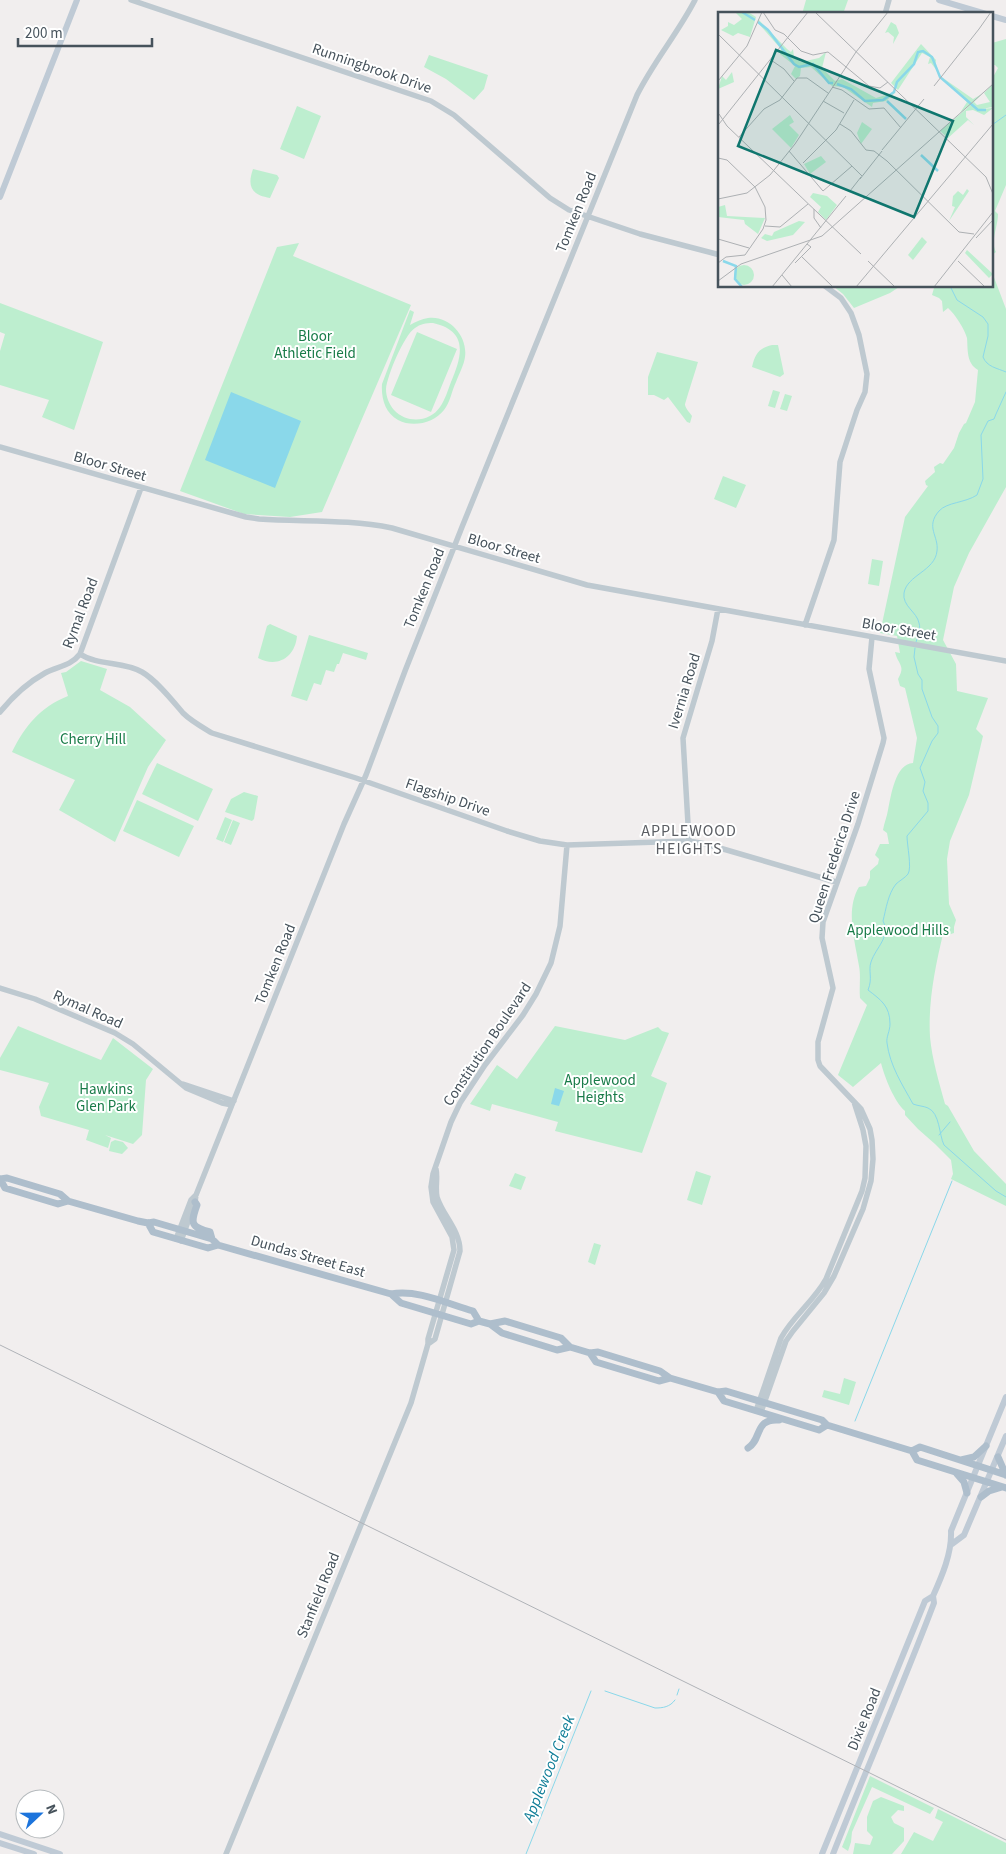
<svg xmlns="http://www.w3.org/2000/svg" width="1006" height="1854" viewBox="0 0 1006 1854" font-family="'Source Sans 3',sans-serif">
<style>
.green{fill:#bdeecf;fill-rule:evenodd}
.water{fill:#8ad8ea}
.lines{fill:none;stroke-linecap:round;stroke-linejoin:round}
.stream{stroke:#8ad8ea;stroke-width:1}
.tertiary{stroke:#bec9d0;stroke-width:5.5}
.secondary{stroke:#bfcad5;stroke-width:6}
.primary{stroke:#aebecc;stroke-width:7}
.rail{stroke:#b0b3b8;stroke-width:1}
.labels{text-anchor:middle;stroke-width:4;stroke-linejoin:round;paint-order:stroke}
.street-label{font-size:15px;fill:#46525b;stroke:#fff}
.park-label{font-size:15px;fill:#187b48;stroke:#fff}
.neighbourhood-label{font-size:16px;letter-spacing:1px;fill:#5b5e63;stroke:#fff}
.water-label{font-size:16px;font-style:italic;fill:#0f7d97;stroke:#fff}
.inset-river{fill:none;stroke:#8ad8ea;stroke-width:2.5}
.inset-road{fill:none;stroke:#adb0b3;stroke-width:1}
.view{fill:#0f766e;fill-opacity:0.15;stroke:#0f766e;stroke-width:2.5}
.inset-edge{fill:none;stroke:#46525b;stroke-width:2.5}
</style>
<rect width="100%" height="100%" fill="#f1eeee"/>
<!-- green -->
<path class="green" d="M 806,0 L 848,0 L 843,14 L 802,14 Z
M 1006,39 L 1006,185 L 995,211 L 998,214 C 998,227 990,241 996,252 L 992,255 L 992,79 L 998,68 L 995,65 L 992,65 L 992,43 Z
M 429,55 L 488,75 L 484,89 L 474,100 L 446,79 L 424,67 Z
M 297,106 L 321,116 L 304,159 L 280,149 Z
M 253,169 L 277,175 L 279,178 L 270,198 C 251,195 247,186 253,169 Z
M 299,243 L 293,256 L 411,305 L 322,512 L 290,517 L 244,514 L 180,491 L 277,247 Z
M 992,272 L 1006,309 L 1006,487 L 969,553 L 954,587 L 943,640 L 956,664 L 957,691 L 988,698 L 976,729 L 983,736 L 969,795 L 950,841 L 947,859 L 949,904 L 956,920 L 954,927 L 954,933 L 945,936 L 943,934 C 935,968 928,1002 930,1037 C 932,1059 939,1082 945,1104 L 948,1106 L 974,1151 L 1006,1184 L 1006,1206 L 951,1179 L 953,1174 L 951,1160 L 935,1144 L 918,1129 L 905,1115 L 905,1111 C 894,1101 885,1078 881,1063 L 853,1087 L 838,1075 L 867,1005 L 860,998 C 859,987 861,976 859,966 C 855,941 845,910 859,887 L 866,886 L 870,878 L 870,871 L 878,864 L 879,859 L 875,855 L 880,844 L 889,844 L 887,833 L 883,830 C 884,823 887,817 888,810 C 891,796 895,764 913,763 L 917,738 L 905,688 L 900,686 L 898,679 C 906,665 898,665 895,652 L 900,653 L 897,636 L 880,633 L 905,517 L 928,486 L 926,485 L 925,481 L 935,472 L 934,467 L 940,463 L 943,464 L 954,448 L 959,433 L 964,424 L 966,423 L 975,402 L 978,370 C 966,363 968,349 967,338 C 965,330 955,314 948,308 L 943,312 L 942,301 L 939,298 L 932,295 L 934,288 L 932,286 L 992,286 Z
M 833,286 L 923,286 L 899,287 L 890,293 L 854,308 L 843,294 Z
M 0,303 L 103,342 L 74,430 L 42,417 L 49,400 L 0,385 L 0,351 L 5,334 L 0,332 Z
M 410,310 L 414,312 L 410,325 C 415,322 422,319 428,318 C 449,315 468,336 465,357 C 464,365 459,374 456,382 C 452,390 450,403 444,410 C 434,423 413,428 398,420 C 385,413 381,398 382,384 ZM 433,323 C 469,331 462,356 451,382 C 448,390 445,400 440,407 C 430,422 407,424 394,410 C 389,404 386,397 386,389 C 387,376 404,335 415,328 C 420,324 426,323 433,323 Z
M 417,332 L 457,349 L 431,412 L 391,395 Z
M 772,345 L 778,345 L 784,374 L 780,377 L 752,367 C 755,354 759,348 772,345 Z
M 657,352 L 698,362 C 696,369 685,403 685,405 C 686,409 690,413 692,416 L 690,423 L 687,422 L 668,397 L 664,400 L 654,395 L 648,395 L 648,377 Z
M 773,390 L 780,392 L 775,408 L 768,406 Z
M 785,394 L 792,396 L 787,411 L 780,409 Z
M 723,476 L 746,485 L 736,508 L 714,499 Z
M 872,559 L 883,561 L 879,586 L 868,584 Z
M 270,624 L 297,636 C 295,658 277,668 258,658 L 267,626 Z
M 309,635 L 368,653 L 366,660 L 343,653 L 339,664 L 337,664 L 334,672 L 326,670 L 321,685 L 314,683 L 307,701 L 291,696 Z
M 81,661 L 107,669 L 100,690 L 130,707 L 166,740 L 148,767 L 115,842 L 59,810 L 75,780 L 12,752 C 25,726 40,707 68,696 L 61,673 L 66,672 Z
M 157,763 L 213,789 L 198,821 L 142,794 Z
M 244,792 L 258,796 L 254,819 L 252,821 L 225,812 L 231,799 Z
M 137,800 L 194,826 L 179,857 L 123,831 Z
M 225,817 L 232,820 L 223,842 L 216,839 Z
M 233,820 L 240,823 L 231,845 L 224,842 Z
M 18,1026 L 101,1060 L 113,1038 L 153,1069 L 146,1080 L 142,1135 L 133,1144 L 105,1135 L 111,1138 L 108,1148 L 86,1140 L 89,1130 L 41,1116 L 39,1107 L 49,1083 L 0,1070 L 0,1058 Z
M 555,1026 L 625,1040 L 658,1027 L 662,1031 L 669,1033 L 651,1076 L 667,1083 L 642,1153 L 555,1131 L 558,1122 L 492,1104 L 490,1111 L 470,1104 L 497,1065 L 517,1079 Z
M 115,1140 L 123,1142 L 128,1148 L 122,1154 L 109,1151 L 111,1142 Z
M 696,1171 L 711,1176 L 702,1205 L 687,1200 Z
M 515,1173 L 526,1177 L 521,1190 L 509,1186 Z
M 594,1243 L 601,1245 L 595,1265 L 588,1262 Z
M 844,1378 L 856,1382 L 849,1405 L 822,1397 L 824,1390 L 840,1394 Z
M 870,1776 L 934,1808 L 930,1814 L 872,1787 L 852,1832 L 851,1842 L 848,1851 L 842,1847 Z
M 881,1797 L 904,1806 L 904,1811 L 898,1810 L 891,1817 L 894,1823 L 904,1828 L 904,1841 L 892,1854 L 853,1854 L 855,1843 L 870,1845 L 873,1837 L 867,1831 L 867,1817 L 873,1801 Z
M 938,1809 L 1006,1843 L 1006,1854 L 901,1854 L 914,1832 L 933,1841 L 943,1822 L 935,1818 Z"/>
<!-- water -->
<path class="water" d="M 231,392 L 301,421 L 275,488 L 205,460 Z
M 555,1088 L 564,1091 L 559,1106 L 551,1104 Z"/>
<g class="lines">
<!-- stream -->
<path class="stream" d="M 992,125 L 1006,115
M 950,286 L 957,300 L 983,317 L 988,324 L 988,336 L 983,357 C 987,367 997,368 1006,372
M 916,642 C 918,636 921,629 919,623 C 917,612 902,606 904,593 C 907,575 935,571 937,551 C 939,536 925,527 939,511 C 947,502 965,503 977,495 L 983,479 L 981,435 L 988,421 L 994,419 L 996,414 L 1006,392
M 915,648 L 914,657 L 918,674 L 922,680 L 922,689 L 932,717 L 938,726 L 938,733 L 932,741 L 920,768 L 925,782 L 923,791 L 928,803 L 928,811 L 907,836 C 907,845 912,868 908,874 C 905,878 899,881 896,884 C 888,894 886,909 883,921 C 891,937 876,947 871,962 C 868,971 873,978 868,990 C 881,1000 890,1006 890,1024 C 890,1031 886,1037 887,1043 C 890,1066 902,1084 913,1104 C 918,1106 924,1106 928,1108 C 940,1113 939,1135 944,1145 L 996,1191 L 1006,1197
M 939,1135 L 950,1122
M 855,1421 L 952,1181
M 605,1691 L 655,1708 C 663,1708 670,1707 675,1700
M 677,1695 L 679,1689
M 526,1854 L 591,1691"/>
<!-- tertiary -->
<path class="tertiary" d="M 131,0 L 431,101 L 454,115 L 550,198 L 569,210 L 640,234 L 720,255
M 885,14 L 889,0
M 0,447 L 246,517 L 259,519 C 304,522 348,519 392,528 L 587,585 L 1006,661
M 805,625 L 834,540 L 840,462 L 857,410 L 865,392 L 867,374 L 859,335 L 851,313 L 841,298 L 825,286
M 80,654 C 98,666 123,661 142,672 C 156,680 172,700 183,713 C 191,721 202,727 212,733 L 356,778 L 507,831 L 540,841 L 567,845 L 689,841 L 706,844 L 836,882
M 0,712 C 13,696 27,683 45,673 C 57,666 70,667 80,654 L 141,488
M 689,841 L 683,738 L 712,641 L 718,609
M 0,988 L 35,999 L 115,1033 L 133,1044 L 186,1088 L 222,1103 L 232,1105
M 183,1084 L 234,1101
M 176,1239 L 191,1200 L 196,1195
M 181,1241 L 195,1202 L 196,1195 L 344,824 L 366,775 L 405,671 L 462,527 L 637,95 C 654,61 678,33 695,0
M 428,1344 L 435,1339 L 460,1251 C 460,1230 443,1216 437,1197 C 435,1187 438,1178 436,1169
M 756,1411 L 781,1338 C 793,1316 814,1301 826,1279 L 862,1191 L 865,1178 L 866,1146 L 863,1130 L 854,1102
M 761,1412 L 786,1341 L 793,1331 L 824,1293 L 834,1276 L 863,1209 L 871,1181 L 873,1159 L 872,1140 L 870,1129 L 861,1109 L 820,1066 L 818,1060 L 818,1042 L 833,988 L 822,938 L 823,922 L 858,824 L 883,743 L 884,738 L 869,669 L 872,637
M 226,1854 L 411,1403 L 428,1344 L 428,1339 L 454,1250 L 452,1237 L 433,1202 L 431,1187 L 433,1174 L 451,1122 L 460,1103 L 485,1065 L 523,1015 L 536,994 L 551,963 L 560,926 L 567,845"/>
<!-- secondary -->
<path class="secondary" d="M 939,0 L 986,14
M 992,16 L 1006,20
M 0,197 L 77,0
M 952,1544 L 964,1535 L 1006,1436
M 0,1834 L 60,1854
M 0,1843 L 34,1854
M 822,1854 L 925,1601 L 933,1596
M 833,1854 C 866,1770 902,1687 934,1603 L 933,1596 C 942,1576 952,1553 951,1531 L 1006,1397"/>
<!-- primary -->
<path class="primary" d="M 0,1179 L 5,1188 L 58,1204 L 68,1201 L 138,1221 L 148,1223 L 154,1222 L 212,1239 L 218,1245
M 0,1179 L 7,1178 L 60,1194 L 68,1201
M 195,1202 L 197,1205 C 190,1224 191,1227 210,1232 L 212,1239
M 148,1223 L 153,1232 L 208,1248 L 218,1245 L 391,1294 C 418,1289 448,1304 473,1311 L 479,1321
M 391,1294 L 401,1303 L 471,1324 L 479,1321 L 490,1324 L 505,1321 L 561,1338 L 570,1347
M 490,1324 L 502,1333 L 557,1350 L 570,1347 L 590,1353 L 598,1352 L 660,1371 L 670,1378 L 718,1392 L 726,1391 L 822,1420 L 827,1425 L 912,1451 L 920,1447 L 1006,1475
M 590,1353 L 596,1362 L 659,1381 L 670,1378
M 718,1392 L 724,1401 L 819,1430 L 827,1425
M 748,1448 C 762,1440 754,1418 779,1420
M 912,1451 L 917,1460 L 1006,1488
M 998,1457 L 1006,1475
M 961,1460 L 974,1457 L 986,1446
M 957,1474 L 964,1482 L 967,1493
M 981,1497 L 989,1491 L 1002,1487"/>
<!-- rail -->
<path class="rail" d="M 0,1345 L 1006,1840"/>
</g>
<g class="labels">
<!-- street labels -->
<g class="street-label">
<text transform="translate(372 68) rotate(19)" y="5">Runningbrook Drive</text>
<text transform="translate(576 212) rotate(-68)" y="5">Tomken Road</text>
<text transform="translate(110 466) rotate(16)" y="5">Bloor Street</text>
<text transform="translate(504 548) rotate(16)" y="5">Bloor Street</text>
<text transform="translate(424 588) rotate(-68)" y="5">Tomken Road</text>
<text transform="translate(80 613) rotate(-69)" y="5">Rymal Road</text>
<text transform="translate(899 629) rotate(10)" y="5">Bloor Street</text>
<text transform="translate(684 691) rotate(-73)" y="5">Ivernia Road</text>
<text transform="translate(448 797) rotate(19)" y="5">Flagship Drive</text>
<text transform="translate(834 857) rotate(-72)" y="5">Queen Frederica Drive</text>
<text transform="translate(275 964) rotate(-68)" y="5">Tomken Road</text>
<text transform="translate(88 1009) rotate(24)" y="5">Rymal Road</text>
<text transform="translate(487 1044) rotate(-56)" y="5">Constitution Boulevard</text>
<text transform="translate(308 1256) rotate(16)" y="5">Dundas Street East</text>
<text transform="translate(318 1595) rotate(-68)" y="5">Stanfield Road</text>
<text transform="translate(864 1719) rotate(-68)" y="5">Dixie Road</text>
</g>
<!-- park labels -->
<g class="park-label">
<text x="315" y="341">Bloor<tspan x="315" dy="17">Athletic Field</tspan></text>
<text x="93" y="744">Cherry Hill</text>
<text x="898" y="935">Applewood Hills</text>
<text x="600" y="1085">Applewood<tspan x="600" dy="17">Heights</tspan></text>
<text x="106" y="1094">Hawkins<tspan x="106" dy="17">Glen Park</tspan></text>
</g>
<!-- neighbourhood labels -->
<g class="neighbourhood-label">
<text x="689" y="836">APPLEWOOD<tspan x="689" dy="18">HEIGHTS</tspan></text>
</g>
<!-- water labels -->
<g class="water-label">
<text transform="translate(548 1768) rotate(-68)" y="6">Applewood Creek</text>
</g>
</g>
<!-- overview -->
<g transform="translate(718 12)">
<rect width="275" height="275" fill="#f1eeee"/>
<path d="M 17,0 L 30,0 L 38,5 L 32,25 L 20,21 L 15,24 L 3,18 L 10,14 L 10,10 L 16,13 L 24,7 ZM 40,7 L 69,37 L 73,40 L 75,37 L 76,45 L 83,50 L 101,46 L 108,40 L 104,56 L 117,69 L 124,67 L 158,86 L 178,80 L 168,89 L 155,91 L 154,95 L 125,75 L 114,74 L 93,55 L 83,56 L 82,64 L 78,67 L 73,62 L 77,54 L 62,42 L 63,37 L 40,11 ZM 173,10 L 178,13 L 181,21 L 175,32 L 176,25 L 170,20 L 167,21 ZM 203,32 L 218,48 L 217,55 L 223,64 L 213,51 L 210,52 L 212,45 L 204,41 L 180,78 L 173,71 ZM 14,60 L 16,70 L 0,77 L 4,64 L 8,68 ZM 225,66 L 255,87 L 264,82 L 256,90 L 259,93 L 272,90 L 266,81 L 275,72 L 274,95 L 264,97 L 275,96 L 266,103 L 255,98 L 248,99 L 248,105 L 256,113 L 250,108 L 230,126 L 222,119 L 254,92 L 242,101 L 249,90 ZM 72,103 L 76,110 L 71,113 L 81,123 L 73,136 L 54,117 ZM 144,110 L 154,117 L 143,132 L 139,121 ZM 103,144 L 108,150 L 92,162 L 86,152 ZM 249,177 L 251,179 L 231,209 L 237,195 L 234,194 L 235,184 L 240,179 L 245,183 ZM 95,181 L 109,184 L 119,193 L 108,208 L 100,200 L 103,195 L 92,185 ZM 7,193 L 9,204 L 47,206 L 40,222 L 27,212 L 26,208 L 0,205 L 0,195 ZM 81,209 L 87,210 L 75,223 L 49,229 L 43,226 L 47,222 L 54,224 L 56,220 ZM 204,225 L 209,230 L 195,248 L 190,243 ZM 249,238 L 275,262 L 271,266 L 247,241 ZM16 263a10 10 0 1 1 20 0a10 10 0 1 1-20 0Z" fill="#bdeecf"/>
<path class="inset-river" d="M 24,0 L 37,8M 40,10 L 50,18 L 76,52 L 81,55 L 95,52 L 111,71 L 115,71M 119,72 L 133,77 L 147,89 L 165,88 L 176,80 L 179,70 L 196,52 L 200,40 L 205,39 L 214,45 L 222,65 L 260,98 L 268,98M 169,89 L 188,107M 203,143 L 220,159M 5,249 L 18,254 L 17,267 L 24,275"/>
<path class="inset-road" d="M 45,0 L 57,18 L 66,22 L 83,39 L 95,43 L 110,40 L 151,74 L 162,76 L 170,70M 97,0 L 268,165 L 275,182M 261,17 L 273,0M 0,22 L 144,164M 138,40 L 170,0M 53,48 L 66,57 L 76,69M 0,69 L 29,34 L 44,0M 216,74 L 261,17M 114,75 L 124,78 L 151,97 L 166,96 L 183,116M 105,89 L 126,101M 1,102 L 9,114 L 125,225M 1,112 L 90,0M 122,112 L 133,119 L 148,138 L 156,139 L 169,149 L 241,220 L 256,222M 21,125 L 46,97 L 62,88 L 79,66 L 89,66 L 110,81M 164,138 L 206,87M 71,139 L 105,179 L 134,154M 0,146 L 9,148 L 37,175 L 47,195 L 48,208 L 45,217 L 27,243 L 8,245 L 0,251M 85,151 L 118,118 L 136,88M 52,163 L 77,132 L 138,40M 142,167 L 164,139M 132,179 L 143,165M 0,187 L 29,181 L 52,163M 96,197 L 96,206 L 103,216M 47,214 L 62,215 L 90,192M 123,223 L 143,242M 258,226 L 275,208M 0,227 L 31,236M 83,244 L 115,275M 150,249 L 177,275M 240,249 L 267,275M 77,251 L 93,235 L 89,232M 64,263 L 74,275M 0,269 L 23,252 L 104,224 L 275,72M 54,275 L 128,184M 138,275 L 275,112M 216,275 L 275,200"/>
<path class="view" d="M 58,38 L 235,109 L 196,205 L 20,134 Z"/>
<rect width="275" height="275" class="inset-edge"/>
</g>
<!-- north arrow -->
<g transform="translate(40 1814) rotate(68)"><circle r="24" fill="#ffffff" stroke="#b5babd"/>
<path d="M0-4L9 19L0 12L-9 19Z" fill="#1c74dc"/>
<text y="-8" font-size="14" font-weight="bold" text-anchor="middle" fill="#46525b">N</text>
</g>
<!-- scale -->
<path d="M18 38v8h134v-8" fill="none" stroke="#46525b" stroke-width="2.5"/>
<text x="25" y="38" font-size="15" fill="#46525b" stroke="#ffffff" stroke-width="4" paint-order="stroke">200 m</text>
</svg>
